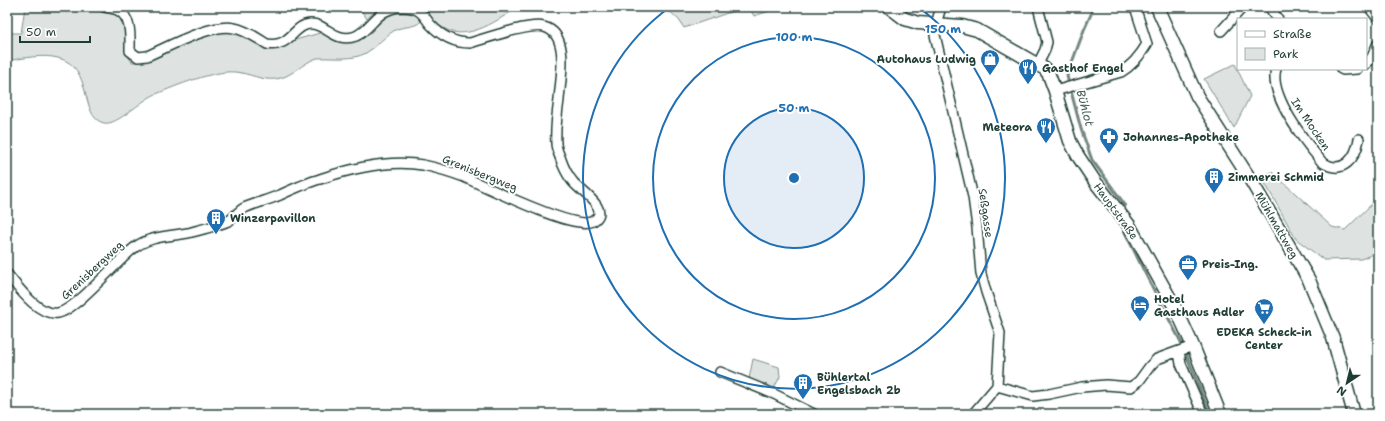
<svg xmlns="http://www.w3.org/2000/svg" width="1385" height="421" viewBox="0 0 1385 421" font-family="'Shantell Sans',sans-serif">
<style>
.green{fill:#dee3e2;stroke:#7e908b}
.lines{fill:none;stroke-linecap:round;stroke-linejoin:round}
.stream{stroke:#758883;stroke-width:3}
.street-casing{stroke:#1f3d34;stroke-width:12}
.secondary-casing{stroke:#1f3d34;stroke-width:15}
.street{stroke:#fff;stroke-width:9}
.secondary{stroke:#fff;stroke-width:12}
.ring{fill:none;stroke:#1f6fb2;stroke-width:2}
.labels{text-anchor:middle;stroke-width:4;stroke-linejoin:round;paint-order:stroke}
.poi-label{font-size:11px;font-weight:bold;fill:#1f3d34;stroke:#fff;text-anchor:start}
.street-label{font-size:11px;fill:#1f3d34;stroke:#fff}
.water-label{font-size:12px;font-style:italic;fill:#4a625b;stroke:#fff}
.centre{fill:#1f6fb2;stroke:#fff;stroke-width:2}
.ring-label{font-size:12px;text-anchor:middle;font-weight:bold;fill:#1f6fb2;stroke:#fff;stroke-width:4;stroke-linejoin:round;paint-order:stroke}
</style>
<rect width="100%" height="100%" fill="#fff"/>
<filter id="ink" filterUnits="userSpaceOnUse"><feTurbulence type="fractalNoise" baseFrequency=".025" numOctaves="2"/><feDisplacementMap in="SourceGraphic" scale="8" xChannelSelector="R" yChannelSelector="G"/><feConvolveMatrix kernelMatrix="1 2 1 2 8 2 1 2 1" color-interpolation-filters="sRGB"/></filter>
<g filter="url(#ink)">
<!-- green -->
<path class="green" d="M 25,7 C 44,7 117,4 125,21 C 130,31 127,44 127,55 L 132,62 L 136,62 L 214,31 L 235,32 L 267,47 L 274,49 L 292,41 L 323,32 L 340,40 L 396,11 L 413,11 L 421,17 L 421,21 C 416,28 402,26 395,30 C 384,36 377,47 366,53 C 352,61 332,57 317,58 C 302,63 292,77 276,79 C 262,81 249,73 235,72 C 214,70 176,86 156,94 C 141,100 117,126 104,123 C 79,118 94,66 58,58 C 42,54 24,58 7,61 L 7,33 L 21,33 Z
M 359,7 L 386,7 L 369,22 Z
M 419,7 L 518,7 C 500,19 468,42 445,29 C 435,24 428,14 419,7 Z
M 665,7 L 745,7 L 684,28 L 679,20 Z
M 749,7 L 782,7 L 754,16 Z
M 1235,64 L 1250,96 L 1234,128 L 1204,79 Z
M 1272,172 L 1332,227 L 1345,230 L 1378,198 L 1378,252 L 1361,259 L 1324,260 L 1296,239 L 1261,176 Z
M 753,359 L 779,367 L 780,377 L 774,388 L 770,389 L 749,379 Z"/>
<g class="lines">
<!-- stream -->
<path class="stream" d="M 1091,7 L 1092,12 L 1084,30 L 1067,76 L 1081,129 L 1092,160 L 1125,205
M 1121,224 L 1146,275 L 1182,344 L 1210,414"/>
<defs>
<path id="street" d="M 104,7 C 108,8 115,8 119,11 C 132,18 130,38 130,51 L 138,57 L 147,56 C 168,47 211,23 234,28 C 246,30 257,38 267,44 C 291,48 293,25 310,24 C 326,23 335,44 356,36 C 367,31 374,18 384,12 C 389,9 393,8 399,7
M 941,7 L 936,24 L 935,35 L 973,197 L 977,227 L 981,274 L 986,292 L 1000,333 L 997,386 L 973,414
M 1269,7 L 1278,19
M 1369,7 L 1378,19
M 1221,31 L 1243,7
M 1038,64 L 1045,50 L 1047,42 L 1038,7
M 1366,64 L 1372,57 L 1378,43
M 1276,69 C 1268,95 1306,143 1322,162 C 1343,176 1356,158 1359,139
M 1341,69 L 1343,70 L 1357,69
M 1055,91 L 1121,72 C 1133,65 1140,56 1147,44 L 1135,7
M 7,274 C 18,287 38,316 58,313 C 76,310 116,262 134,248 C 149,236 171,236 188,233 C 196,231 223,224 230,220 C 235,217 238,211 244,208 C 256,203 268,200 280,195 C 293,189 306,183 320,179 C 352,168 389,159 423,165 C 437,168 451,172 464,177 C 485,186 576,232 593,221 C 612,210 580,191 573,182 C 567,175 563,166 560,157 C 558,152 556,148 556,143 C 555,129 557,114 559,100 C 560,81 571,34 544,27 C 529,23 487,38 470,43 C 453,43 441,36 430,24 C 426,19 423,13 417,10 C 412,7 405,7 399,7
M 1179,352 L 1181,364 L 1203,414
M 720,372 L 774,394 L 814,414
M 997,386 L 1033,396 L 1049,394 L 1082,387 L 1106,385 L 1131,387 L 1139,381 L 1150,366 L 1157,359 L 1193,346"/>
<path id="secondary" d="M 889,7 L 905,19 L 918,23 L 962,26 L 977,30 L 1045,69 L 1049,75 L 1055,91 L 1070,141 L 1078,156 L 1096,183 L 1129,225 L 1177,311 L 1193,346 L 1220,414
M 1157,7 L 1197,96 L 1250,179 L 1309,280 L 1333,338 L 1354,414"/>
</defs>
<!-- street casing -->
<use href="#street" class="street-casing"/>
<!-- secondary casing -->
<use href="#secondary" class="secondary-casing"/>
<!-- street -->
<use href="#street" class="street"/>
<!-- secondary -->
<use href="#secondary" class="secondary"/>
</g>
</g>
<!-- distance rings -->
<circle cx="794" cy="178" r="70" fill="#1f6fb2" fill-opacity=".12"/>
<g class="ring">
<circle cx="794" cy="178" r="70"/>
<circle cx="794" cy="178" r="141"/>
<path d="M918 7A211 211 0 1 1 670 7"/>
</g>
<!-- icons -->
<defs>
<symbol id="shop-pin" viewBox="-11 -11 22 30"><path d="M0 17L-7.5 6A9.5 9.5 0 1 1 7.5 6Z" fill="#1f6fb2" stroke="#fff"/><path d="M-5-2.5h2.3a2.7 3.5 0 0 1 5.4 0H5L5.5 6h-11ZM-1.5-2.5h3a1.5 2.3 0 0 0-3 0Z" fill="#fff"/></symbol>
<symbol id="restaurant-pin" viewBox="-11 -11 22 30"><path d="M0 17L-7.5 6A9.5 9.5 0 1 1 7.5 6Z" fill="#1f6fb2" stroke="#fff"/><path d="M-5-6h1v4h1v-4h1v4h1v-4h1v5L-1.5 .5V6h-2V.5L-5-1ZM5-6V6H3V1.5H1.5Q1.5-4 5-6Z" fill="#fff"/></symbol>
<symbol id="pharmacy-pin" viewBox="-11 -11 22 30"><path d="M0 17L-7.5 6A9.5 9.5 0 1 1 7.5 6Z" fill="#1f6fb2" stroke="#fff"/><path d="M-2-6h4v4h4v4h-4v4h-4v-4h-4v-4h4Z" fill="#fff"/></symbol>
<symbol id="building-pin" viewBox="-11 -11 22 30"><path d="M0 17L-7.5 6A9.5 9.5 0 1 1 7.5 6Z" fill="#1f6fb2" stroke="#fff"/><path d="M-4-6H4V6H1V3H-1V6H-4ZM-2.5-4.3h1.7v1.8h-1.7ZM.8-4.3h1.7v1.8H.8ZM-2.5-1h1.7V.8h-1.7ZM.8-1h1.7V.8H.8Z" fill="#fff"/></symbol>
<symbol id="office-pin" viewBox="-11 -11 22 30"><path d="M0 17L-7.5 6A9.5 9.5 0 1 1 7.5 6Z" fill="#1f6fb2" stroke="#fff"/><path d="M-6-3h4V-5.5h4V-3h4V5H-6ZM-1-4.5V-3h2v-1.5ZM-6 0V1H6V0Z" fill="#fff"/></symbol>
<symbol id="hotel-pin" viewBox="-11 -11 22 30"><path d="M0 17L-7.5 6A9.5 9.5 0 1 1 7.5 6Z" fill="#1f6fb2" stroke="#fff"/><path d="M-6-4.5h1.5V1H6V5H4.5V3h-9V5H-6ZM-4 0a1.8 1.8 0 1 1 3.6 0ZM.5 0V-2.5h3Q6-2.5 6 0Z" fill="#fff"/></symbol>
<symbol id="supermarket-pin" viewBox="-11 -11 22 30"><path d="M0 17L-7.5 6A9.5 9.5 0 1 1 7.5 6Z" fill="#1f6fb2" stroke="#fff"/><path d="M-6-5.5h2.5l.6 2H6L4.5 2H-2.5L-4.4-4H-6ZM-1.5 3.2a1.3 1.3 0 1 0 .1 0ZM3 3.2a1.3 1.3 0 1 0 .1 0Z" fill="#fff"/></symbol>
</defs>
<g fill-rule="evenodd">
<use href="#shop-pin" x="979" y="48" width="22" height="30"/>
<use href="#restaurant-pin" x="1017" y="57" width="22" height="30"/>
<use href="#restaurant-pin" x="1035" y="116" width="22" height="30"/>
<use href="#pharmacy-pin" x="1098" y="126" width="22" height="30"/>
<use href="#building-pin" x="1203" y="166" width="22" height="30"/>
<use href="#building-pin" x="205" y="207" width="22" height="30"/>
<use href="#office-pin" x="1177" y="253" width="22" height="30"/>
<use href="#hotel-pin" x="1129" y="294" width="22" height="30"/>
<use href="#supermarket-pin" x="1253" y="297" width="22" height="30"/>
<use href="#building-pin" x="792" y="372" width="22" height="30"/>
</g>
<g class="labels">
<!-- poi labels -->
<g class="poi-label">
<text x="976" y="63" text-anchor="end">Autohaus Ludwig</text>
<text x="1042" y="72">Gasthof Engel</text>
<text x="1032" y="131" text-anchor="end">Meteora</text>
<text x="1123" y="141">Johannes-Apotheke</text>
<text x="1228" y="181">Zimmerei Schmid</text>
<text x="230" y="222">Winzerpavillon</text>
<text x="1202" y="268">Preis-Ing.</text>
<text x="1154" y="303">Hotel<tspan x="1154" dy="13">Gasthaus Adler</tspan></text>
<text x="1264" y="336" text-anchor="middle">EDEKA Scheck-in<tspan x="1264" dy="13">Center</tspan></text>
<text x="817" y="381">Bühlertal<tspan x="817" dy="13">Engelsbach 2b</tspan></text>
</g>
<!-- street labels -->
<g class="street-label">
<text transform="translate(1311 124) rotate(56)" y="4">Im Mocken</text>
<text transform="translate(480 173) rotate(22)" y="4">Grenisbergweg</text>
<text transform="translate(1116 211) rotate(54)" y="4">Hauptstraße</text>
<text transform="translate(986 213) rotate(82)" y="4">Seßgasse</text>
<text transform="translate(1277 225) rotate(60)" y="4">Mühlmattweg</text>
<text transform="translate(92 270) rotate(-43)" y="4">Grenisbergweg</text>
</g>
<!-- water labels -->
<g class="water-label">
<text transform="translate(1085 108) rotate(75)" y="4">Bühlot</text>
</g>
</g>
<circle cx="794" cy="178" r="6" class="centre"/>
<g class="ring-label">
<text x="943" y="33">150 m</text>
<text x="794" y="41">100 m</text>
<text x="794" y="112">50 m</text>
</g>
<!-- margin -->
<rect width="1385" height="421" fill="none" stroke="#fff" stroke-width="24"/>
<rect x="12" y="12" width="1361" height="397" fill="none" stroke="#1f3d34" stroke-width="1.5" filter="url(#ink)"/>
<!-- legend -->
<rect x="1237" y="18" width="130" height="52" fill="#ffffff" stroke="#a5b1ae"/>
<rect x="1245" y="31" width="20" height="6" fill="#ffffff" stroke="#a5b1ae"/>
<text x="1273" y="38" font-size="12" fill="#1f3d34">Straße</text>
<rect x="1245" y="48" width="20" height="12" fill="#dee3e2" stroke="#a5b1ae"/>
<text x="1273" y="58" font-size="12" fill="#1f3d34">Park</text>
<!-- north arrow -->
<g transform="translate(1347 383) rotate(215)" stroke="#ffffff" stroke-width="3" paint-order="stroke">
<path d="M0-3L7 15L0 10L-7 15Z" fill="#1f3d34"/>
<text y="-6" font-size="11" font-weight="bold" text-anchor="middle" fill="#1f3d34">N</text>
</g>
<!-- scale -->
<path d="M20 36v6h70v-6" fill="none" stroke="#1f3d34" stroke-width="2"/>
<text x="26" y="36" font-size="12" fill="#1f3d34" stroke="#ffffff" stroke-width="3" paint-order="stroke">50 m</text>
</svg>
